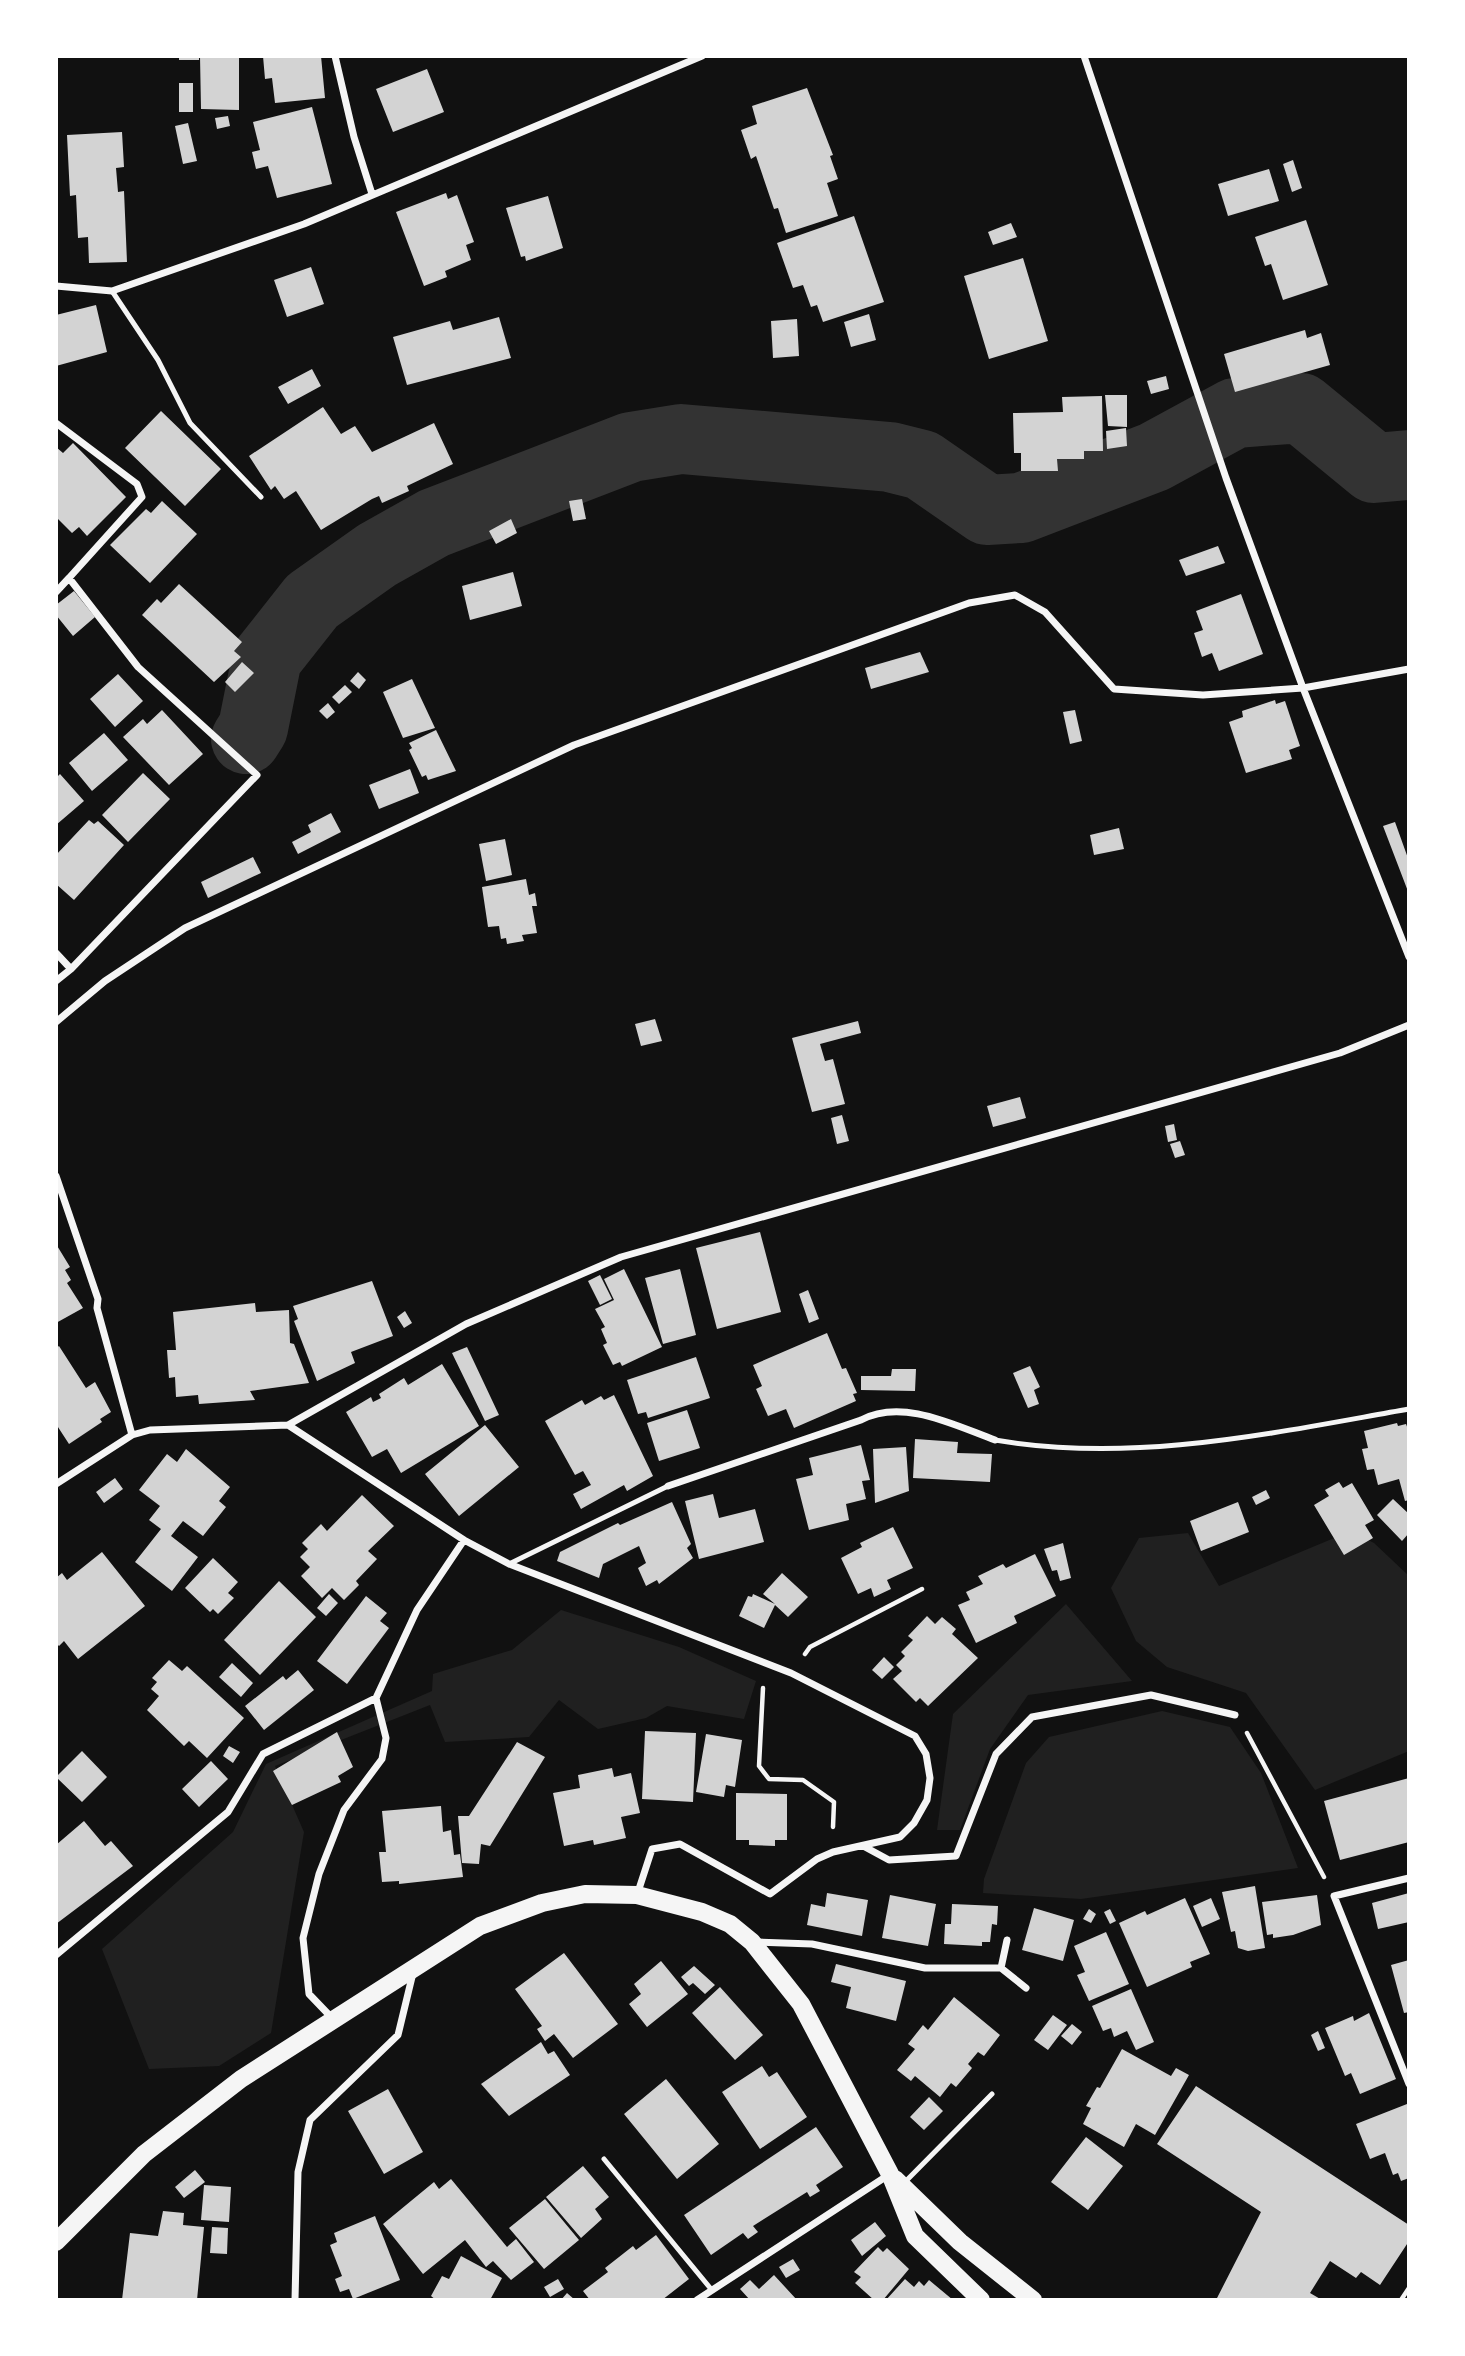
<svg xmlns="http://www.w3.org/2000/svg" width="1465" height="2356" viewBox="0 0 1465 2356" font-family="Lora,serif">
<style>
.green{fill:#202020}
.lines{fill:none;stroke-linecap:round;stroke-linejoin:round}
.river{stroke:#333;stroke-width:70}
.building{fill:#d3d3d3}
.path{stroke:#f5f5f5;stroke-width:4.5}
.service{stroke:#f5f5f5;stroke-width:5}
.minor{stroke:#f5f5f5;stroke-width:7}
.primary{stroke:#f5f5f5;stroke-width:18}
</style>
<rect width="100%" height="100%" fill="#111"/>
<!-- green -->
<path class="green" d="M 1351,1531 L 1374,1543 L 1409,1576 L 1409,1751 L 1315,1790 L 1246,1693 L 1167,1667 L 1136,1641 L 1111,1588 L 1139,1538 L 1188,1533 L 1219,1586 Z
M 1066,1604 L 1132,1681 L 1028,1695 L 990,1749 L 960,1830 L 937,1830 L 953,1714 Z
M 561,1610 L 679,1647 L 756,1681 L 744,1719 L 667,1706 L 646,1718 L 598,1729 L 559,1700 L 529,1737 L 445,1742 L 430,1705 L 275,1766 L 304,1832 L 271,2033 L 219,2066 L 149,2069 L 102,1949 L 233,1832 L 266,1764 L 432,1691 L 433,1674 L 512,1650 Z
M 1162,1711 L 1230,1727 L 1261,1773 L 1298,1868 L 1081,1899 L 983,1893 L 984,1879 L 1026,1763 L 1049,1737 Z"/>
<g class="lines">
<!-- river -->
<path class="river" d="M 246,739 L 253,728 L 267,658 L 312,601 L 377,555 L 434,523 L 631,447 L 681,439 L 890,457 L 922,465 L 987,510 L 1021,508 L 1154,457 L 1235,413 L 1301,408 L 1374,468 L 1409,465"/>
</g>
<!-- building -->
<path class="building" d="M 179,56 L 199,56 L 199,60 L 179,60 Z
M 200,56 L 239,56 L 239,110 L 201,109 Z
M 263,56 L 321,56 L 325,98 L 275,103 L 272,78 L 265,79 Z
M 427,69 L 444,112 L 393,132 L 376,89 Z
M 179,83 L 193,83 L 193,112 L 179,112 Z
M 807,88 L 833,155 L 830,156 L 838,179 L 827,183 L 838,216 L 786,233 L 778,208 L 774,209 L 756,156 L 751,159 L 741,130 L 757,124 L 752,106 Z
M 312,107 L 332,184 L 277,198 L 268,166 L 256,169 L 252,152 L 260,150 L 253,122 Z
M 228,116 L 230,126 L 217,129 L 215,118 Z
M 188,123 L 197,161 L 183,164 L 175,126 Z
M 122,132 L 124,167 L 116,168 L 118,192 L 124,191 L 127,262 L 89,263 L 88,237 L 78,238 L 76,195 L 70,196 L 67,135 Z
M 1293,160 L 1302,188 L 1292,192 L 1283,164 Z
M 1269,169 L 1279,201 L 1228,216 L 1218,184 Z
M 446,193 L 448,199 L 457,195 L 474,242 L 466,245 L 471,260 L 445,271 L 447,277 L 424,286 L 396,212 Z
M 548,196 L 563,248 L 526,261 L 525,256 L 521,257 L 506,208 Z
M 854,216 L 884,302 L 823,322 L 817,305 L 811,307 L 803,285 L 793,288 L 777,243 Z
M 1306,220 L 1328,285 L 1283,300 L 1271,264 L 1265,266 L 1255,237 Z
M 1011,223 L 1017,237 L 993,245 L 988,232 Z
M 1023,258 L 1048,341 L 989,359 L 964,276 Z
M 311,267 L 324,304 L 287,317 L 274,280 Z
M 96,305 L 107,352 L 56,366 L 56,315 Z
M 869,314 L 876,340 L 851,347 L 844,322 Z
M 499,317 L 511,358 L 407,385 L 393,337 L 450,321 L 453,330 Z
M 797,319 L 799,356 L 773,358 L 771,321 Z
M 1305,330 L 1307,338 L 1321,333 L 1330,365 L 1235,392 L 1224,354 Z
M 312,369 L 321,386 L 288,404 L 278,387 Z
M 1166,376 L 1169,389 L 1151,394 L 1147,381 Z
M 1105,395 L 1127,395 L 1127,427 L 1108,426 Z
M 1102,396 L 1103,451 L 1084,451 L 1084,459 L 1057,459 L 1058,471 L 1021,471 L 1021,453 L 1014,453 L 1013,413 L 1063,412 L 1062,397 Z
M 323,407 L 341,434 L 355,426 L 372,452 L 434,423 L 453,464 L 407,486 L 409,491 L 382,503 L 379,496 L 372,499 L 321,530 L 296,491 L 284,499 L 275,486 L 271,490 L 249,456 Z
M 161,411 L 221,469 L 185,506 L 125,448 Z
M 1126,428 L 1127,446 L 1107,449 L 1106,431 Z
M 73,443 L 126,497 L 87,536 L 79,527 L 72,533 L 56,517 L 56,447 L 63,453 Z
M 582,499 L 586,519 L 573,521 L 569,501 Z
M 162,501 L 197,534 L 150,583 L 110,545 L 146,509 L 151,513 Z
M 511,519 L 517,533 L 496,544 L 489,531 Z
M 1218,546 L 1225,563 L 1186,576 L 1179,560 Z
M 513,572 L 522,606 L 470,620 L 462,586 Z
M 179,584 L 242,642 L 234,651 L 241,657 L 214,682 L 142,615 L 157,599 L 161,603 Z
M 74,591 L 95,617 L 73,636 L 56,615 L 56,605 Z
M 1241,594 L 1263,654 L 1219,671 L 1212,653 L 1202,657 L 1194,633 L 1203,630 L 1196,611 Z
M 920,652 L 929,672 L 871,689 L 865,668 Z
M 242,662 L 254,673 L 235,692 L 225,682 Z
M 358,672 L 366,680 L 359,689 L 350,681 Z
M 118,674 L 143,701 L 115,727 L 90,699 Z
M 412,679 L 435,728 L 403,738 L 383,692 Z
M 345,685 L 352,692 L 339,704 L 332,697 Z
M 1275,700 L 1276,704 L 1285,701 L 1300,746 L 1289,750 L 1292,759 L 1246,773 L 1229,722 L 1243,717 L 1242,711 Z
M 328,703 L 335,712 L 327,719 L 319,711 Z
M 162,710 L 203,754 L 169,785 L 123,737 L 143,719 L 147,724 Z
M 1075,710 L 1082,741 L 1070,744 L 1063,712 Z
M 436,730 L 456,771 L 428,780 L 426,775 L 422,777 L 409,750 L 412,748 L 409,743 Z
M 104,733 L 128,760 L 92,791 L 69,763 Z
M 410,769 L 419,793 L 379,809 L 369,785 Z
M 143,773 L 170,799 L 128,842 L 102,815 Z
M 60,774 L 84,801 L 56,825 L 56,778 Z
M 331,813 L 341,832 L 298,854 L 292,842 L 311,832 L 308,825 Z
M 89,820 L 94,824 L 98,821 L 124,845 L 74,900 L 56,884 L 56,855 Z
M 1395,822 L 1409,861 L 1409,894 L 1383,826 Z
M 1119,828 L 1124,849 L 1094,855 L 1090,835 Z
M 505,839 L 512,875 L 486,881 L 479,844 Z
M 253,857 L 261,873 L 208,898 L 201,882 Z
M 526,879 L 529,895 L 535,893 L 537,906 L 532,906 L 537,933 L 522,935 L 524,941 L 507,944 L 506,938 L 501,939 L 499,926 L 488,927 L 482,887 Z
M 655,1019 L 662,1041 L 641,1046 L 635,1024 Z
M 858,1021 L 861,1033 L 820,1044 L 825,1061 L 833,1059 L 845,1104 L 812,1112 L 792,1038 Z
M 1020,1097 L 1026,1118 L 993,1127 L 987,1106 Z
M 842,1115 L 849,1141 L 837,1144 L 831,1118 Z
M 1174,1124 L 1177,1140 L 1168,1142 L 1165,1126 Z
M 1180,1141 L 1185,1155 L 1175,1158 L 1170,1144 Z
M 760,1232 L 781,1312 L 717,1329 L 696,1248 Z
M 56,1244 L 70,1267 L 65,1270 L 71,1280 L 67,1283 L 83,1308 L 56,1323 Z
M 624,1269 L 662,1347 L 622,1366 L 620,1362 L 613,1365 L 603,1345 L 607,1343 L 601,1329 L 605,1327 L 595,1309 L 614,1300 L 604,1279 Z
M 680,1269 L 696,1335 L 663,1344 L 645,1278 Z
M 600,1275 L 612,1299 L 600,1305 L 588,1281 Z
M 372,1281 L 393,1336 L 351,1352 L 355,1363 L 317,1381 L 294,1321 L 298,1319 L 293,1306 Z
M 808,1290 L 819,1319 L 809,1323 L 799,1294 Z
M 255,1303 L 256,1312 L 289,1310 L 290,1343 L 294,1344 L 309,1383 L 250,1391 L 255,1400 L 199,1404 L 198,1395 L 176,1397 L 175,1377 L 169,1378 L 167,1350 L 176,1350 L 173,1312 Z
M 405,1311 L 412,1323 L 404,1328 L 397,1317 Z
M 827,1333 L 842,1369 L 846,1368 L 857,1393 L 853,1394 L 856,1401 L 794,1428 L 786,1409 L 768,1416 L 756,1389 L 762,1386 L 753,1365 Z
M 59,1346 L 86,1388 L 95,1382 L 111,1412 L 100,1419 L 102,1422 L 69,1444 L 56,1424 L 56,1348 Z
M 467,1347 L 499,1415 L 485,1421 L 452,1353 Z
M 696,1357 L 710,1398 L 648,1418 L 646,1412 L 638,1414 L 627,1380 Z
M 442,1364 L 479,1426 L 401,1473 L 387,1449 L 372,1457 L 346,1412 L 371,1397 L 373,1402 L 381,1398 L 379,1394 L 404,1378 L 408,1385 Z
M 1030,1366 L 1040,1387 L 1034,1390 L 1039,1404 L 1028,1408 L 1013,1373 Z
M 892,1369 L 916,1369 L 915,1391 L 861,1390 L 861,1376 L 891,1376 Z
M 614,1395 L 653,1476 L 627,1491 L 624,1485 L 581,1509 L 573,1494 L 591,1485 L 583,1471 L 575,1475 L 545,1421 L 582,1400 L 585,1405 L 601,1396 L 604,1400 Z
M 687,1410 L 700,1448 L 659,1461 L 647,1423 Z
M 1397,1423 L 1398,1426 L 1406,1424 L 1409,1432 L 1409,1500 L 1405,1501 L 1399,1479 L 1378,1485 L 1374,1469 L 1367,1470 L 1362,1449 L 1368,1448 L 1364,1431 Z
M 485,1425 L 519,1467 L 459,1516 L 425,1474 Z
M 915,1439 L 958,1442 L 957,1453 L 992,1454 L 990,1482 L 913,1478 Z
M 861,1445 L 870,1480 L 862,1481 L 866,1499 L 846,1504 L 849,1520 L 809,1530 L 796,1479 L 813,1475 L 809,1458 Z
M 906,1447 L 909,1491 L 875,1503 L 873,1449 Z
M 186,1449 L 230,1487 L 219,1501 L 226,1507 L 203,1536 L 183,1521 L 171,1536 L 198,1557 L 172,1591 L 135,1562 L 161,1529 L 149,1520 L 160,1506 L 139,1490 L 167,1454 L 177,1462 Z
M 115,1478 L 123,1489 L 104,1503 L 96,1492 Z
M 1339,1482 L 1343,1488 L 1352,1483 L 1374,1520 L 1365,1525 L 1373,1538 L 1344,1555 L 1314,1505 L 1329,1496 L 1325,1490 Z
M 1266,1490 L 1270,1498 L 1256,1505 L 1252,1497 Z
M 713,1494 L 719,1518 L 755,1509 L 764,1542 L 699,1559 L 685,1501 Z
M 362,1495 L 394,1526 L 368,1551 L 377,1559 L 356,1581 L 359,1585 L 344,1600 L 332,1588 L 322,1598 L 301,1576 L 310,1567 L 300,1557 L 308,1549 L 302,1543 L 321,1524 L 327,1531 Z
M 1393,1499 L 1409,1514 L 1409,1533 L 1402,1541 L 1377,1515 Z
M 672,1502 L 691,1544 L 687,1548 L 693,1558 L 659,1584 L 657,1580 L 646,1586 L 638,1568 L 646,1563 L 639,1546 L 603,1564 L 599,1578 L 557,1561 L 560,1552 L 618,1523 L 620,1525 Z
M 1238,1502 L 1249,1532 L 1201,1551 L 1190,1521 Z
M 893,1527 L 913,1568 L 887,1580 L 891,1589 L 874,1597 L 871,1588 L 858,1594 L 841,1558 L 862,1547 L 860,1543 Z
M 1063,1543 L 1071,1578 L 1060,1581 L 1057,1570 L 1052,1571 L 1044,1549 Z
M 102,1552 L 145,1606 L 78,1659 L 64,1641 L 59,1646 L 56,1643 L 56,1578 L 62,1573 L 67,1580 Z
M 1035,1554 L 1056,1596 L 1014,1616 L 1017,1623 L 976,1643 L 958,1605 L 970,1600 L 966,1592 L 983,1584 L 978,1576 L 1003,1564 L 1006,1568 Z
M 213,1558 L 238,1582 L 228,1593 L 234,1598 L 218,1614 L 213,1609 L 210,1612 L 185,1588 Z
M 782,1573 L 808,1597 L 788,1617 L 775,1605 L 764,1628 L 739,1616 L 748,1596 L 752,1597 L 753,1594 L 775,1604 L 763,1594 Z
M 279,1581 L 316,1617 L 260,1675 L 224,1640 Z
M 329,1594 L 338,1603 L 326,1616 L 317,1608 Z
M 366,1596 L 387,1613 L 380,1621 L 389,1628 L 347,1684 L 317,1661 Z
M 927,1616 L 935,1624 L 942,1617 L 956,1629 L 952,1634 L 978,1658 L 928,1706 L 920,1698 L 916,1702 L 893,1679 L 902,1671 L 896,1665 L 905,1656 L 901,1652 L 913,1640 L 908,1636 Z
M 884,1657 L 894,1667 L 882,1679 L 872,1670 Z
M 169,1660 L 182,1671 L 187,1666 L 244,1718 L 207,1758 L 189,1741 L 184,1746 L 147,1710 L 159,1696 L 151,1689 L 157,1682 L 152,1678 Z
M 232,1663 L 253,1683 L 241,1697 L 219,1677 Z
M 298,1670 L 314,1690 L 264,1730 L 245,1706 L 283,1676 L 286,1680 Z
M 645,1731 L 696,1733 L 693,1802 L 642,1799 Z
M 337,1732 L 353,1767 L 338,1776 L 341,1782 L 292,1805 L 273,1771 Z
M 706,1734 L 742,1740 L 735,1787 L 726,1785 L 724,1797 L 696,1792 Z
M 517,1742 L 545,1757 L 490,1846 L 481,1844 L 479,1864 L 462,1863 L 458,1816 L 469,1816 Z
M 229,1746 L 240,1752 L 233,1763 L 223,1756 Z
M 82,1751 L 107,1777 L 82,1802 L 56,1777 Z
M 211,1761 L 228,1779 L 199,1807 L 182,1789 Z
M 612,1768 L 614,1777 L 631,1773 L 640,1813 L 621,1817 L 626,1838 L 594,1845 L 593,1840 L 564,1846 L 553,1793 L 580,1788 L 578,1775 Z
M 1409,1778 L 1409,1842 L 1340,1860 L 1324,1801 Z
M 736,1793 L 787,1794 L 787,1840 L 775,1840 L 775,1846 L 749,1845 L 749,1840 L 736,1840 Z
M 441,1806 L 443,1832 L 451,1830 L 454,1855 L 460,1854 L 463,1877 L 399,1884 L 399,1881 L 382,1882 L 379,1852 L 386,1852 L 382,1811 Z
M 84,1821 L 105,1846 L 111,1841 L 133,1866 L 56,1924 L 56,1845 Z
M 1255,1886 L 1265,1948 L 1248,1951 L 1238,1948 L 1235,1931 L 1231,1932 L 1222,1892 Z
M 827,1893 L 868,1900 L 862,1936 L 807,1925 L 811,1904 L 825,1907 Z
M 1409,1893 L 1409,1922 L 1378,1929 L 1372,1903 Z
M 890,1895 L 936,1904 L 928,1946 L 882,1938 Z
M 1317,1895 L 1321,1925 L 1293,1935 L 1273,1938 L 1273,1934 L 1267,1935 L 1262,1902 Z
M 1185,1898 L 1210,1954 L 1190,1962 L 1192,1967 L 1147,1987 L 1119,1923 L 1145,1911 L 1147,1915 Z
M 1211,1898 L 1220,1919 L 1202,1927 L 1193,1906 Z
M 952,1904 L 998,1906 L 997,1925 L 992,1924 L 990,1942 L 982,1942 L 982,1946 L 944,1944 L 945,1924 L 951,1924 Z
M 1034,1908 L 1074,1920 L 1063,1961 L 1022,1950 Z
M 1089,1909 L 1096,1914 L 1091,1923 L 1083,1919 Z
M 1110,1909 L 1116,1921 L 1110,1924 L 1104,1912 Z
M 1106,1932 L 1129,1984 L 1089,2001 L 1077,1975 L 1085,1972 L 1074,1946 Z
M 564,1953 L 618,2024 L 573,2058 L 554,2034 L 545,2041 L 537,2029 L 542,2026 L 515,1989 Z
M 1409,1960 L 1409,2012 L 1404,2013 L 1391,1965 Z
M 661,1961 L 688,1994 L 647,2027 L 629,2004 L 641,1994 L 634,1984 Z
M 836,1964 L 906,1981 L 896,2021 L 846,2008 L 851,1987 L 831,1982 Z
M 694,1966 L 715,1985 L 705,1994 L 693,1983 L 689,1986 L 681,1977 Z
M 720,1987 L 763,2035 L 735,2060 L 692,2013 Z
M 1131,1989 L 1154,2042 L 1136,2050 L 1127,2031 L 1114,2037 L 1111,2028 L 1103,2031 L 1092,2006 Z
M 954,1997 L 1000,2035 L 984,2056 L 978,2052 L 968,2064 L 972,2068 L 956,2087 L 951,2083 L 940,2097 L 915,2076 L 911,2081 L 897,2070 L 915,2049 L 908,2044 L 923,2025 L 928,2030 Z
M 1369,2013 L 1396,2079 L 1360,2094 L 1351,2073 L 1345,2076 L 1325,2028 L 1353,2016 L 1354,2021 Z
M 1053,2015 L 1067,2025 L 1048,2050 L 1034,2040 Z
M 1072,2024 L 1082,2032 L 1072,2045 L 1061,2036 Z
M 1318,2031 L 1325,2048 L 1318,2051 L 1311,2035 Z
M 541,2042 L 548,2054 L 554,2051 L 570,2075 L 509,2116 L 481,2084 Z
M 1122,2049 L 1171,2076 L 1176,2068 L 1189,2075 L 1155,2135 L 1136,2124 L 1124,2147 L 1083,2124 L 1091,2108 L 1086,2106 L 1097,2087 L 1100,2088 Z
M 762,2066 L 769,2077 L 777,2072 L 807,2117 L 760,2149 L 722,2092 Z
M 666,2079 L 719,2144 L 677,2179 L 624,2114 Z
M 1196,2086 L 1409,2225 L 1409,2241 L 1380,2285 L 1361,2272 L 1356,2278 L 1330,2261 L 1310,2293 L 1322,2300 L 1216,2300 L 1261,2212 L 1157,2144 Z
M 388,2089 L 423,2152 L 384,2174 L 348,2111 Z
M 929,2097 L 943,2111 L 924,2130 L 910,2117 Z
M 1407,2104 L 1409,2178 L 1401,2181 L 1398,2173 L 1393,2175 L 1385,2153 L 1370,2159 L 1356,2124 Z
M 816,2127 L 843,2167 L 816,2185 L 820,2191 L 810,2197 L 807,2192 L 753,2226 L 758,2232 L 748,2239 L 743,2233 L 711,2255 L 684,2215 Z
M 1086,2137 L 1123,2166 L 1088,2210 L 1051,2182 Z
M 583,2166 L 609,2197 L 595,2209 L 602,2219 L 581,2238 L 546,2197 Z
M 195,2170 L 205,2182 L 184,2198 L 175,2187 Z
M 451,2179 L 507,2247 L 516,2239 L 534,2262 L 511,2280 L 493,2261 L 486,2267 L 465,2240 L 423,2274 L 383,2224 L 434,2182 L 439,2189 Z
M 204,2185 L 231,2187 L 229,2222 L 201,2220 Z
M 545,2199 L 579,2240 L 544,2269 L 509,2228 Z
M 163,2211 L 184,2213 L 183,2225 L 204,2227 L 197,2300 L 122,2300 L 130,2233 L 158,2236 Z
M 375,2216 L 400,2280 L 353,2299 L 349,2289 L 340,2292 L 335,2279 L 342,2276 L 330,2245 L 337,2242 L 334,2233 Z
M 875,2222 L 886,2236 L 862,2256 L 851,2240 Z
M 212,2227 L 228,2228 L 227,2254 L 210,2253 Z
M 656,2235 L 689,2279 L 662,2300 L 590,2300 L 583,2291 L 608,2272 L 605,2268 L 633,2246 L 636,2250 Z
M 878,2247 L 883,2252 L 887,2248 L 909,2269 L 883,2300 L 874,2300 L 855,2283 L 861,2277 L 854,2272 Z
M 461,2256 L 502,2278 L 490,2300 L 436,2300 L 431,2296 L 442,2276 L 449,2279 Z
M 793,2259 L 800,2270 L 786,2278 L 779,2267 Z
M 774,2275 L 797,2300 L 750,2300 L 740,2289 L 750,2280 L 759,2289 Z
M 558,2279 L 564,2289 L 550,2297 L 544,2287 Z
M 905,2279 L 914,2287 L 919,2281 L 924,2286 L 929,2280 L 953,2300 L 886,2300 Z
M 567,2293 L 575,2300 L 561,2300 Z"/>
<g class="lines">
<!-- path -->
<path class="path" d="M 805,1654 L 810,1647 L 922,1589
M 763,1688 L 759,1766 L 769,1779 L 803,1780 L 834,1802 L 833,1827
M 1247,1733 L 1324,1877
M 1401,2300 L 1409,2288"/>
<!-- service -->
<path class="service" d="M 112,291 L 158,360 L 190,423 L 261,497
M 995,1440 C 1134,1464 1272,1433 1409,1409
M 509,1564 L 668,1486
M 604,2159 L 711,2289
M 903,2184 L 992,2094"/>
<!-- minor -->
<path class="minor" d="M 335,56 L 354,137 L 372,194
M 1084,56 L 1226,478 L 1303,688 L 1409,957
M 56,286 L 112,291 L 304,224 L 702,56
M 56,423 L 137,484 L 142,497 L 69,578
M 56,592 L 69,578 L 138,667 L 257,775 L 71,969 L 56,981
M 56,953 L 71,969
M 56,1022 L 105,981 L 185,928 L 574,745 L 969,603 L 1015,595 L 1045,612 L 1114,689 L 1203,695 L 1303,688 L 1409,669
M 56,1176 L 98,1299 L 97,1308 L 132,1435 L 150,1430 L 288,1425 L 466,1324 L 621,1257 L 1340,1053 L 1409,1025
M 288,1425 L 464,1540 L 509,1564 L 791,1673 L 915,1736 L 926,1754 L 930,1778 L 927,1800 L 914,1823 L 900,1837 L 833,1852 L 817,1859 L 770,1894 L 680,1844 L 652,1849 L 637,1895
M 56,1484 L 132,1435
M 668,1486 L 861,1420 C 902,1398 954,1425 995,1440
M 376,1698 L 417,1610 L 464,1540
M 865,1847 L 889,1860 L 956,1856 L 996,1754 L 1032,1717 L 1151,1695 L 1235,1715
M 1409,1878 L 1334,1896 L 1409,2084
M 756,1942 L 812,1944 L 925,1968 L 1001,1968 L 1026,1988
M 56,1955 L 228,1812 L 263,1754 L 376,1698 L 386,1738 L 382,1759 L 344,1810 L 319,1874 L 303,1938 L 309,1994 L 332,2018
M 1001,1968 L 1007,1940
M 295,2300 L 298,2172 L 310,2120 L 398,2035 L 413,1973
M 697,2300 L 890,2174"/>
<!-- primary -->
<path class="primary" d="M 895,2179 L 960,2242 L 1033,2300
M 56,2242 L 144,2154 L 241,2079 L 480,1926 L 542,1903 L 585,1894 L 637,1895 L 702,1912 L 730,1924 L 752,1942 L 801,2004 L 890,2174 L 915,2236 L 981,2300"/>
</g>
<!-- border -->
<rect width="1465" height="2356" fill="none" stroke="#ffffff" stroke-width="116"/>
</svg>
